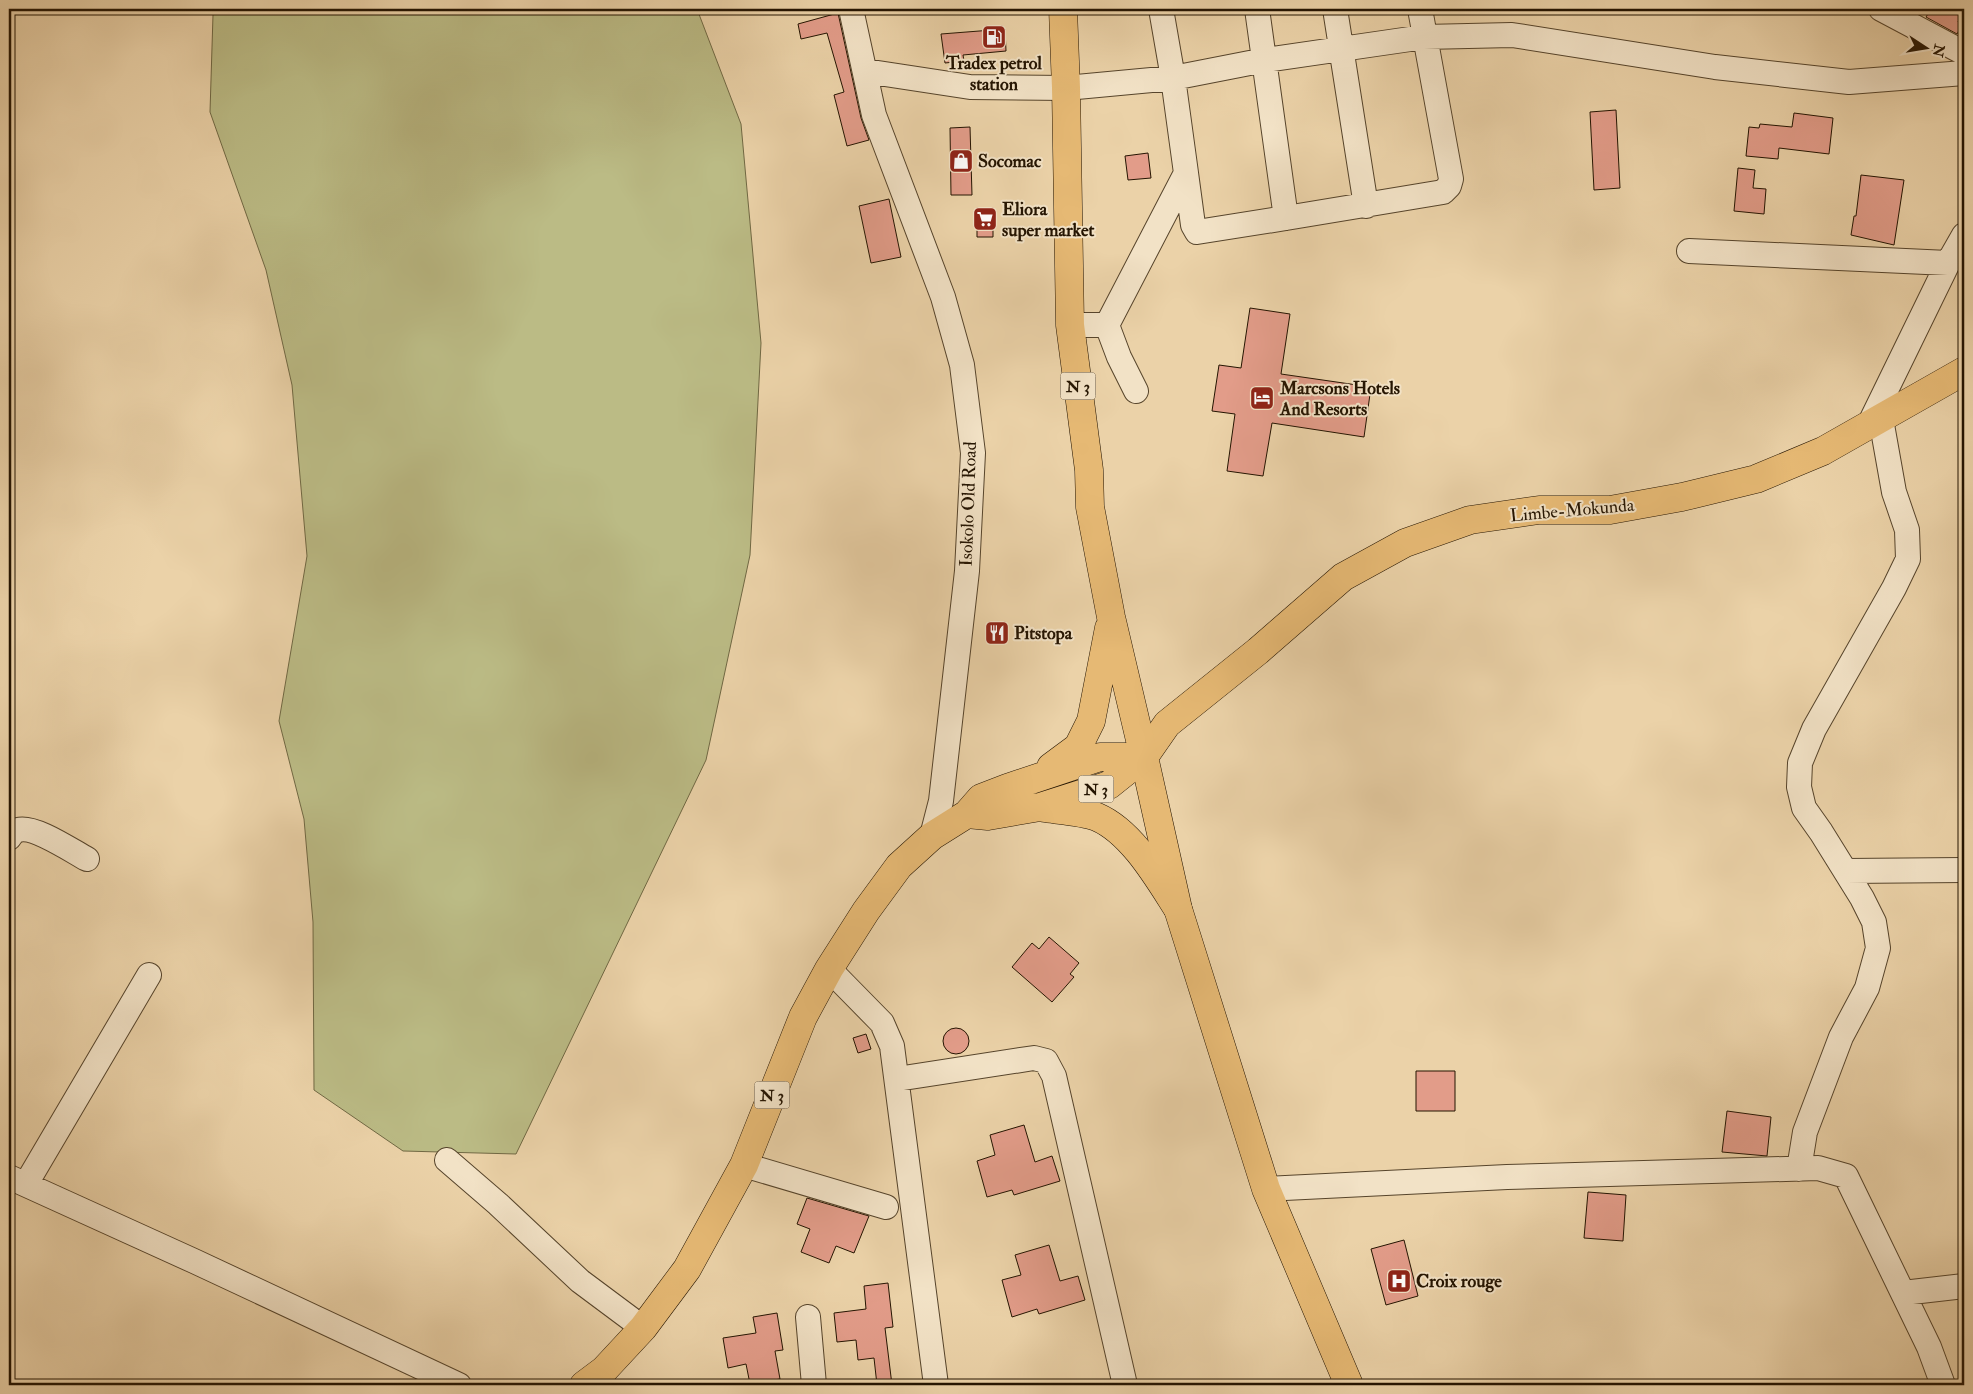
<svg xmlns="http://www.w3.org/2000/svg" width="1973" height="1394" viewBox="0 0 1973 1394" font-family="'IM FELL Double Pica',serif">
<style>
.green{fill:#bbbb85;stroke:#706843}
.building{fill:#e29c89;stroke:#241401}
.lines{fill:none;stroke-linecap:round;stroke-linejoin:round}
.minor-casing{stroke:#56442b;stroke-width:26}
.major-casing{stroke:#241401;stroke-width:29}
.highway-casing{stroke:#241401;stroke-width:29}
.minor{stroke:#f2e2c6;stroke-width:24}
.major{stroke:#e6b974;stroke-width:28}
.highway{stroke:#e6b974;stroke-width:28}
.labels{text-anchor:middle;stroke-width:4;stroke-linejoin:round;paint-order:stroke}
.shield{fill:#f2e2c6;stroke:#62523c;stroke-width:1}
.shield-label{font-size:16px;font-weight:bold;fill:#241401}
.poi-label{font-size:18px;font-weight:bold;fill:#241401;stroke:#f2e2c6;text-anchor:start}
.street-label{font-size:18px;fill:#241401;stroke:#f2e2c6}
</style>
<rect width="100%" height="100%" fill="#ebd2a8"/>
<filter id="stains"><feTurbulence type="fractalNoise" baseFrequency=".004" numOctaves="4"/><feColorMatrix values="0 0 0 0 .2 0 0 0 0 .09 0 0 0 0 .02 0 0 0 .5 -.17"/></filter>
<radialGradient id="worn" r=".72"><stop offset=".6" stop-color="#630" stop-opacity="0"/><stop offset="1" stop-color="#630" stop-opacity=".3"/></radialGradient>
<!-- green -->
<path class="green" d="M 210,9 L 697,9 L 741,124 L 761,343 L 750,555 L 706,760 L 516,1154 L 403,1151 L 314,1090 L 313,922 L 304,819 L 279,721 L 307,556 L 292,385 L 266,270 L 210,112 L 213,15 Z"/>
<!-- building -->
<path class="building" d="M 1931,9 L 1964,9 L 1958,22 L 1962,25 L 1957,34 L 1926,17 Z
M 838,13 L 861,118 L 869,140 L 847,146 L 834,95 L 844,92 L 827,33 L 801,39 L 798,24 Z
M 1005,29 L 1006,51 L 963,55 L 964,61 L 945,63 L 941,34 Z
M 1616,110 L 1620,188 L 1594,190 L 1590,112 Z
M 1794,113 L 1833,118 L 1829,154 L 1779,148 L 1778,159 L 1746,156 L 1749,127 L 1759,128 L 1760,124 L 1792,127 Z
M 970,127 L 972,195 L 951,195 L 950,128 Z
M 1148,153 L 1151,178 L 1128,180 L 1125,156 Z
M 1738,168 L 1755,170 L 1753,188 L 1766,189 L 1764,214 L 1734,211 Z
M 1861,175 L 1904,180 L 1894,245 L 1851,235 L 1854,216 L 1856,216 Z
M 889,199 L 901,257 L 871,263 L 859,206 Z
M 993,210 L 993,237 L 977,237 L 977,211 Z
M 1250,308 L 1290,314 L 1281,374 L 1371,387 L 1364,437 L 1272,423 L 1263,476 L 1227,471 L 1235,414 L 1212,411 L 1219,365 L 1241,368 Z
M 1049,937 L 1079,963 L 1070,974 L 1074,977 L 1052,1002 L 1012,967 L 1032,943 L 1039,949 Z
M943 1041a13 13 0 1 1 26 0a13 13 0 1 1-26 0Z
M 866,1034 L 871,1049 L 858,1053 L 853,1038 Z
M 1416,1071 L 1455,1071 L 1455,1111 L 1416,1111 Z
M 1727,1111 L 1771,1117 L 1767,1156 L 1722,1152 Z
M 1024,1125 L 1035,1162 L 1052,1156 L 1060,1181 L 1014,1195 L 1012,1190 L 987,1197 L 977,1161 L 995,1155 L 990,1135 Z
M 1588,1192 L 1626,1195 L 1623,1241 L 1584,1238 Z
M 807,1198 L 869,1216 L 854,1253 L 836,1246 L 829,1263 L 801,1252 L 810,1229 L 797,1224 Z
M 1404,1240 L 1418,1296 L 1386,1305 L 1371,1249 Z
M 1049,1245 L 1060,1281 L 1078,1276 L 1085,1300 L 1039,1314 L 1037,1309 L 1012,1317 L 1002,1280 L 1021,1275 L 1015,1255 Z
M 888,1283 L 893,1327 L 885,1328 L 892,1385 L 877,1385 L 874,1358 L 858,1360 L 856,1340 L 837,1342 L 834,1313 L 866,1309 L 864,1286 Z
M 777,1313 L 783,1350 L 775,1351 L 780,1379 L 750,1384 L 746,1364 L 728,1368 L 723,1338 L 756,1333 L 753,1317 Z"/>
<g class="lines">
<defs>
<path id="minor" d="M 851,9 L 874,115 L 943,297 L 962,365 L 973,453 L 967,571 L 941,801 L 932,836
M 1257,9 L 1286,218 L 1443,192 L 1449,186 L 1451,179 L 1420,9
M 1335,9 L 1366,206
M 1881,9 L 1964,53
M 865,71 L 970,87 L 1066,88 L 1173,78 L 1265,60 L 1424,37 L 1512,35 L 1715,67 L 1849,82 L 1964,73
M 1186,173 L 1193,225 L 1197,232 L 1286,218
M 1689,251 L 1948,263
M 1070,325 L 1107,325 L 1119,357 L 1136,391
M 1107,325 L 1186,173 L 1173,78 L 1161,9
M 1868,427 L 1948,263 L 1964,235
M 9,838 C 11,835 14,831 18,830 C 34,825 72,851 87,859
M 1846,871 L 1964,870
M 829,969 L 882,1023 L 892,1046 L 936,1385
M 897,1079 L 1034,1058 L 1046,1061 L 1054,1076 L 1125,1385
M 447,1160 L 498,1204 L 580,1281 L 643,1328
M 744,1165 L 886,1207
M 1799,1169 L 1805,1132 L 1841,1037 L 1867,988 L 1878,948 L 1874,922 L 1862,898 L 1821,832 L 1804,808 L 1799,787 L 1800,763 L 1814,729 L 1894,588 L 1908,559 L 1907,530 L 1894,492 L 1881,419
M 9,1177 L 194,1261 L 459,1385
M 26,1184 L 149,975
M 1266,1189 L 1507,1177 L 1818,1168 L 1846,1176 L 1929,1347 L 1943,1385
M 1903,1293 L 1964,1286
M 808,1317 L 814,1385"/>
<path id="major" d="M 1349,1385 L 1266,1189 L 1178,909 L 1144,757 L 1167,724 L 1258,651 L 1343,577 L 1405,543 L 1470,520 L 1539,510 L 1610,510 L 1682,497 L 1756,479 L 1823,451 L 1964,371"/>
<path id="highway" d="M 1063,9 L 1066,88 L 1070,325 L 1089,470 L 1090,507 L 1111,617 L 1144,757
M 1051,767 L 1078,747 L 1091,721 L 1109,628
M 1044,808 C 1058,810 1085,812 1097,817 C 1132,832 1158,878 1178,909
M 967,814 L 988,816 L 1040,807 L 1109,785 L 1144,757
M 584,1385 L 604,1370 L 643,1328 L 687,1269 L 744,1165 L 803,1017 L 829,969 L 866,911 L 899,866 L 932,836 L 967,814 L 981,798 L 1007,788 L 1100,757 L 1144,757"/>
</defs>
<!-- minor casing -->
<use href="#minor" class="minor-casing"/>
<!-- major casing -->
<use href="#major" class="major-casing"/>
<!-- highway casing -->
<use href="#highway" class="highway-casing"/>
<!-- minor -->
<use href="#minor" class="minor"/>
<!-- major -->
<use href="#major" class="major"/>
<!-- highway -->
<use href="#highway" class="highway"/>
</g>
<!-- icons -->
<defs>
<symbol id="fuel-square" viewBox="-11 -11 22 22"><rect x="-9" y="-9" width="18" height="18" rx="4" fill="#8f2418" stroke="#f2e2c6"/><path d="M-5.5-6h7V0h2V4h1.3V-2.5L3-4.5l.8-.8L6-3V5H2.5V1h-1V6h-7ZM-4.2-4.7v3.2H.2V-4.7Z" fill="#fff"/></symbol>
<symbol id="shop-square" viewBox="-11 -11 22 22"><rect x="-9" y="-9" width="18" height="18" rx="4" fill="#8f2418" stroke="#f2e2c6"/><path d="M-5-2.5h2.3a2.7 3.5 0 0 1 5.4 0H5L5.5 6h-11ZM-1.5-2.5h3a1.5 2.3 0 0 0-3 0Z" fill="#fff"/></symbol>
<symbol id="supermarket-square" viewBox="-11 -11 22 22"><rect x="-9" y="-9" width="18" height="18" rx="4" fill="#8f2418" stroke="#f2e2c6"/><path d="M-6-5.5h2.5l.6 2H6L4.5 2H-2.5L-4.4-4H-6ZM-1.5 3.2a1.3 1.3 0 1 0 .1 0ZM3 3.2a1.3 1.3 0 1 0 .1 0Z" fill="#fff"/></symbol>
<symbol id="hotel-square" viewBox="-11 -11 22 22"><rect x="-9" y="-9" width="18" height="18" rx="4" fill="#8f2418" stroke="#f2e2c6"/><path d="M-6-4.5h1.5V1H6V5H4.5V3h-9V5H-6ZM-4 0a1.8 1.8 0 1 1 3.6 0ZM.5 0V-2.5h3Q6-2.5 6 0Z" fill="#fff"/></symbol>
<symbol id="restaurant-square" viewBox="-11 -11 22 22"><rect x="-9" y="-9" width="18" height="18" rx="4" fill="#8f2418" stroke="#f2e2c6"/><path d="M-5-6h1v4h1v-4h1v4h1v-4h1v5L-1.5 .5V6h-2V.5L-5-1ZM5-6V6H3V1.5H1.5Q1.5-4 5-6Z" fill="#fff"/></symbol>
<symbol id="hospital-square" viewBox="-11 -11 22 22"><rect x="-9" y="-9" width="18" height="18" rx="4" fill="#8f2418" stroke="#f2e2c6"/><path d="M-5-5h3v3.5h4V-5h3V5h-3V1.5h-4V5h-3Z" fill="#fff"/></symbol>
</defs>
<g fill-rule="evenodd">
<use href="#fuel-square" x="980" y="23" width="28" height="28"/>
<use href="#shop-square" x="947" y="147" width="28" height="28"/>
<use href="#supermarket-square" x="971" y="205" width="28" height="28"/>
<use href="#hotel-square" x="1248" y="384" width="28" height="28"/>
<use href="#restaurant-square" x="983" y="619" width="28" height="28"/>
<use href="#hospital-square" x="1385" y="1267" width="28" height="28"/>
</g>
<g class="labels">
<!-- shield labels -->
<g class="shield">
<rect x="1060.5" y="372.5" width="35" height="27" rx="4"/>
<rect x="1078.5" y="775.5" width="35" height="27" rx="4"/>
<rect x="754.5" y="1081.5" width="35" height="27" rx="4"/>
</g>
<g class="shield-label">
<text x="1078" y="392">N 3</text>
<text x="1096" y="795">N 3</text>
<text x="772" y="1101">N 3</text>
</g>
<!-- poi labels -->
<g class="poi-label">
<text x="994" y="69" text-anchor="middle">Tradex petrol<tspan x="994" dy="21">station</tspan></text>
<text x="978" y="167">Socomac</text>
<text x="1002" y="215">Eliora<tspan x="1002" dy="21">super market</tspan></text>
<text x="1280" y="394">Marcsons Hotels<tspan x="1280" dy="21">And Resorts</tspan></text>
<text x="1014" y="639">Pitstopa</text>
<text x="1416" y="1287">Croix rouge</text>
</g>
<!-- street labels -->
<g class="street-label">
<text transform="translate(968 504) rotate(-88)" y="6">Isokolo Old Road</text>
<text transform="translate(1572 510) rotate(-5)" y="6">Limbe-Mokunda</text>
</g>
</g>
<!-- margin -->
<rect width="1973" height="1394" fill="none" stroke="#ebd2a8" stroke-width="30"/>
<rect x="10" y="10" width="1953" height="1374" fill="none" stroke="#241401" stroke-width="2.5"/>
<rect x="15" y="15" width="1943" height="1364" fill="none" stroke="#241401"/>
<!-- north arrow -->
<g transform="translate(1926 48) rotate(102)" stroke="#f2e2c6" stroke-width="4" paint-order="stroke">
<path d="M0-4L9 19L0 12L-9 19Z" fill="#241401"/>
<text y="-8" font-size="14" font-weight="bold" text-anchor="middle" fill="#241401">N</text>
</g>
<rect width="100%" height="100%" filter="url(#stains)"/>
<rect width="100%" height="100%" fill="url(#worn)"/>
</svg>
